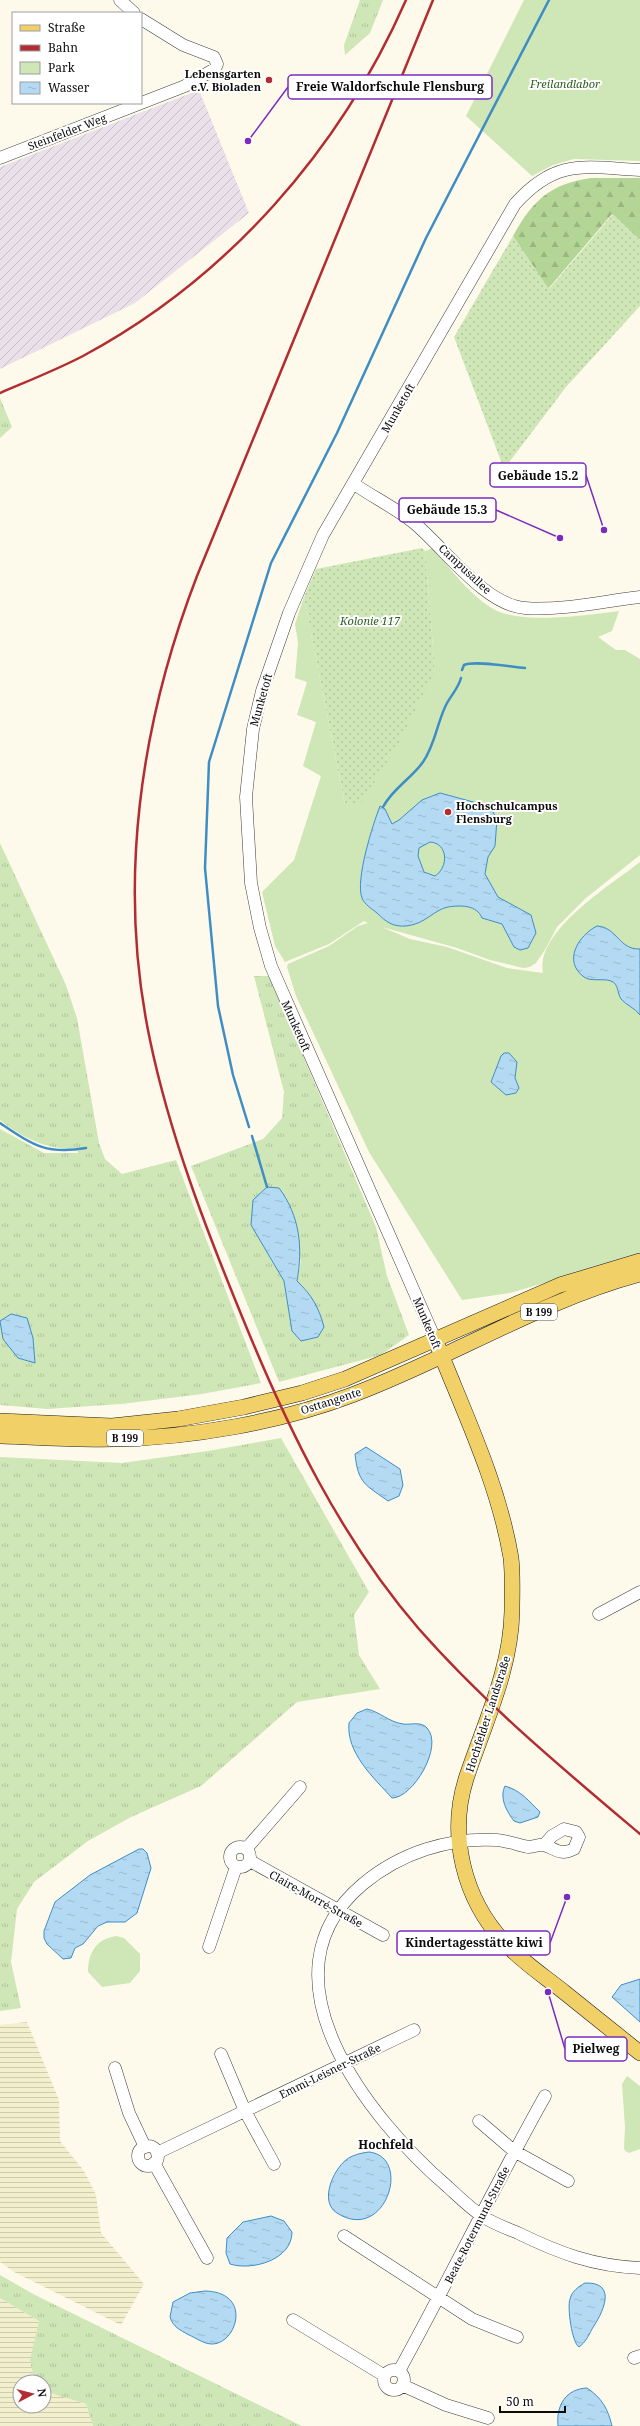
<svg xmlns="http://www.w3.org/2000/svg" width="640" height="2426" viewBox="0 0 640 2426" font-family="'Noto Serif',serif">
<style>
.industrial{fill:url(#industrial-furrows)}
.farmland{fill:url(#farmland-rules)}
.grass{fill:url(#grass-tufts);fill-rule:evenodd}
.forest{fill:url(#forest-firs)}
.park{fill:#cfe6b7}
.garden{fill:url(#garden-dots)}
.water{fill:url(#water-ripples);stroke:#3e8ec5;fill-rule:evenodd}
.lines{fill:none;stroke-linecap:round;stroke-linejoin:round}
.stream{stroke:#3e8ec5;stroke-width:2.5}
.minor-casing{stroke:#3e3e3e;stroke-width:13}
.major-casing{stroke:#1c1c1c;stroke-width:16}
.minor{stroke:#fff;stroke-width:12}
.major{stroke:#f1d068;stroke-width:15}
.rail{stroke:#b32c31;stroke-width:2.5}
.poi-dot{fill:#b32c31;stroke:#fff;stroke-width:1.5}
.labels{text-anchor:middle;stroke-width:4;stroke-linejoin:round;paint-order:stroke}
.shield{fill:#fff;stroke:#545454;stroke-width:1}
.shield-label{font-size:10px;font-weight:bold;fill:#0b0b0b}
.poi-label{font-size:11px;font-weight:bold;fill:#0b0b0b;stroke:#fff;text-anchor:end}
.park-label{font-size:11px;font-style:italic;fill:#2d5f20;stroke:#fff}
.street-label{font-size:11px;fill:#0b0b0b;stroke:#fff}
.neighbourhood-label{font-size:12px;font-weight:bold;fill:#0b0b0b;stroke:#fff}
.leader{fill:none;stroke:#7b2cbf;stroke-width:1.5}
.callout-dot{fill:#7b2cbf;stroke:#fff;stroke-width:1.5}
.callout{fill:#fff;stroke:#7b2cbf;stroke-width:1.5}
.callout-label{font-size:12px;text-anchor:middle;font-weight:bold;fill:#0b0b0b}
</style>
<defs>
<pattern id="industrial-furrows" width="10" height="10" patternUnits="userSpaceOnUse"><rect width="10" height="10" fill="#e9e0ea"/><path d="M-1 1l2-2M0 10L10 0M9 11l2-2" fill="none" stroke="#c6bfc7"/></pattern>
<pattern id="farmland-rules" width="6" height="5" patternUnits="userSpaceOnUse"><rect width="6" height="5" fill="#f2efcd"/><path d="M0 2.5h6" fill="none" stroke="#ceccaf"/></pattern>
<pattern id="grass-tufts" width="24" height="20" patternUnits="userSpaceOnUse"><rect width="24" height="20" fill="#cfe6b7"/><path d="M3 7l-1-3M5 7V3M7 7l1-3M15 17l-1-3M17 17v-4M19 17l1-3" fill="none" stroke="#b0c49c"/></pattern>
<pattern id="forest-firs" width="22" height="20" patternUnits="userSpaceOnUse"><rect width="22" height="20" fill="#b3d697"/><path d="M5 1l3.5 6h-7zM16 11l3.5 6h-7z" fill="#99b681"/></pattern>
<pattern id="garden-dots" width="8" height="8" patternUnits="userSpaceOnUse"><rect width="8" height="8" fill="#cfe6b7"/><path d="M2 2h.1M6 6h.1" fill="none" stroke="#b0c49c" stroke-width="1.8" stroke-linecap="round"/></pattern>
<pattern id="water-ripples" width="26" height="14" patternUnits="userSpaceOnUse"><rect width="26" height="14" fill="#b3daf2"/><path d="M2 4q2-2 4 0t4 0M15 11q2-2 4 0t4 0" fill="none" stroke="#99bace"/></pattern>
</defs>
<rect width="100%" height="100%" fill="#fefaeb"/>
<!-- industrial -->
<path class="industrial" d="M 199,90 L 249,213 L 135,303 L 0,369 L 0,167 Z"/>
<!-- farmland -->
<path class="farmland" d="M 27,2022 L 59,2100 L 60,2141 L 84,2171 L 96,2195 L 101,2233 L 144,2284 L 121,2325 L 14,2272 L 0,2262 L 0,2025 Z
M 0,2298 L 39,2321 L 31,2360 L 35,2382 L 20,2382 L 20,2406 L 44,2406 L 44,2391 L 86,2404 L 93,2426 L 0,2426 Z"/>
<!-- grass -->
<path class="grass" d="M 360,0 L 383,0 L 370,33 L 345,55 L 344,45 Z
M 0,398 L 12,427 L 0,438 Z
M 0,843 L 66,985 L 77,1018 L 99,1143 L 105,1159 L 122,1174 L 176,1160 L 261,1383 L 202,1394 L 121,1404 L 47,1409 L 0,1405 L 0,1129 L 44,1153 L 78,1153 L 77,1148 C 48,1151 23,1138 0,1120 Z
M 254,976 L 269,976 L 376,1227 L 387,1276 L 409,1335 L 381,1355 L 279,1382 L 191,1166 L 263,1139 L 282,1118 L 284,1092 ZM 251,1225 L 301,1260 L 297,1282 L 306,1289 L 292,1331 L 284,1281 Z
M 281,1438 L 369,1592 L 354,1615 L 359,1655 L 380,1689 L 297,1702 L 201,1786 L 131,1817 L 88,1841 L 34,1882 L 17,1909 L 11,1962 L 21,2008 L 0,2011 L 0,1457 L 122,1463 L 208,1451 Z
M 0,2275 L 35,2295 L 302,2426 L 93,2426 L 86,2404 L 44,2391 L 44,2382 L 35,2382 L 30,2360 L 39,2321 L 0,2298 Z"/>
<!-- forest -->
<path class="forest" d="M 591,178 L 640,178 L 640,240 L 612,214 L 548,289 L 513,236 C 533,200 550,184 591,178 Z"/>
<!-- park -->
<path class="park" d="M 524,0 L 640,0 L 640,161 L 574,159 L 553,165 L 532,176 L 466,116 Z
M 433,548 C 450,568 467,592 490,607 C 517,626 587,615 619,611 L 612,631 L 598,637 L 616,650 L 625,650 L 640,659 L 640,855 L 586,898 L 557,927 L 546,948 L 536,963 L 530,967 L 523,968 L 490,960 L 457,948 L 382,927 L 410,939 L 447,947 L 507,968 L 543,973 C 535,931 611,885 640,862 L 640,1255 L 510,1293 L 462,1300 L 369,1152 L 296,996 L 287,967 L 288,964 L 329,946 L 358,926 L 368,923 L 364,921 L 329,944 L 285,962 L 275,946 L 262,892 L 294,860 L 321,776 L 303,766 L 316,722 L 297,715 L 307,682 L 295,678 L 298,643 L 295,624 L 304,597 L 345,805 L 435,671 L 425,551 Z
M 116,1936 L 124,1938 L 140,1954 L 140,1971 L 130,1983 L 102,1987 L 88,1972 C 88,1953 96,1939 116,1936 Z
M 627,2076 L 640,2086 L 640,2149 L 629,2153 L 625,2151 L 624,2148 L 625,2127 L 622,2084 Z"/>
<!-- garden -->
<path class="garden" d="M 613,214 L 640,240 L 640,306 L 566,387 L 504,469 L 454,337 L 513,236 L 549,289 Z
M 422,548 L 425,551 L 435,671 L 397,746 L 361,803 L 345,805 L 304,597 L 316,569 Z"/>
<!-- water -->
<path class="water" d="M 440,793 L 477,803 L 493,812 L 497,819 L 495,846 L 488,857 L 485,874 L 498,897 L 531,915 L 536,933 L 528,948 L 520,950 L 514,947 L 502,924 L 482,918 C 477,905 461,905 448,907 C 433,910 426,924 406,926 C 393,927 386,922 377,913 C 372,909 364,904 362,898 C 355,880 373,824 380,806 L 385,809 L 392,824 L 399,820 L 422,800 ZM 430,842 C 448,843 449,867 435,876 L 424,872 L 418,856 L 419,848 Z
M 597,926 C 617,927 619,950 640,949 L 640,1015 C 635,1008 626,1005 621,999 C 617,993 619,984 611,981 C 603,978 591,982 584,977 C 562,961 579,935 597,926 Z
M 504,1053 L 509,1053 L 517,1062 L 515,1078 L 519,1088 L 516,1093 L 506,1095 L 491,1082 L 501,1056 Z
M 267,1187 L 279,1188 C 300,1216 303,1248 297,1281 C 312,1295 319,1308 324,1327 L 318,1337 L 301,1341 L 292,1331 L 284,1281 L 251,1225 L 253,1200 Z
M 11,1314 L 27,1318 L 33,1338 L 35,1363 L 18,1358 L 3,1339 L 0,1321 Z
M 366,1447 L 400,1469 L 403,1485 L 399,1496 L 388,1501 C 366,1485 358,1484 355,1454 Z
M 367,1709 C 380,1712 389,1722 403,1724 C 411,1725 421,1721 427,1728 C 444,1746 413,1798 392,1798 C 374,1778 346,1753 349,1723 L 357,1713 Z
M 505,1786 C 520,1790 529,1801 540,1812 L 538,1817 L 520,1823 L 514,1821 C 507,1812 499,1798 505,1786 Z
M 139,1849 L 143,1849 L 147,1853 L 151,1868 L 137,1913 L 125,1922 L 107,1922 L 98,1926 L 83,1944 L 75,1948 L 71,1958 L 63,1959 L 47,1944 L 44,1938 L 44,1931 L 55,1902 L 90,1875 Z
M 640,1979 L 640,2022 L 612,1997 L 621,1985 Z
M 369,2152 C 413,2157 385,2244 337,2213 C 319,2202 333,2170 346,2160 C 352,2155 361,2153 369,2152 Z
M 271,2216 L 284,2221 L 292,2232 C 292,2260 252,2271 230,2264 L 226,2253 L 227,2238 L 243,2222 Z
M 585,2283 C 619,2282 602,2314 592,2329 C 589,2335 585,2343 579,2347 C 572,2343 567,2307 570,2299 C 572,2291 578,2287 585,2283 Z
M 205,2291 C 253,2292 237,2344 212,2344 C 204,2344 196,2338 189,2335 C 180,2330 173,2327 170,2317 L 173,2302 L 190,2293 Z
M 587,2388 C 602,2398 608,2409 612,2426 L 558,2426 C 556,2405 566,2389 587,2388 Z"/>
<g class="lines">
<!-- stream -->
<path class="stream" d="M 462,670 L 464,665 C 475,660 511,667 525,668
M 383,807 C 393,788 411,779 423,762 C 435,745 437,723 446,705 C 451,695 458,689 461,678
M 0,1123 C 33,1145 46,1155 86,1148
M 249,1127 L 233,1075 L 218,1006 L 205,868 L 209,762 L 271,563 L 337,433 L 426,238 L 549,0
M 252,1136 L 267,1187"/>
<defs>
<path id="minor" d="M 120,0 L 134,13
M 0,158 L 185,86 L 215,69 L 217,64 L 214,57 L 183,45 L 141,19
M 354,484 C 373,497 395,508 413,522 C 444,547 484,605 525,608 C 561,611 604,601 640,597
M 435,1339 L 271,966 L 260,928 L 251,883 L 246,797 L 253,729 L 262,691 L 289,613 L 323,535 L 515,204 C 556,158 584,167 640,170
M 599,1614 L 640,1592
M 544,1845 L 552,1836 L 564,1829 L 576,1832 L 579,1837 L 574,1849 C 560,1856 556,1849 544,1845 C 540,1844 533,1847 528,1847 C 518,1845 508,1841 497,1840 C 449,1837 400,1853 363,1884 C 253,1976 370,2120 448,2187 C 459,2197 470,2208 482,2216 C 492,2223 506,2228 518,2233 C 559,2253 593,2266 640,2268
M230 1857a10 10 0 1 1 20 0a10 10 0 1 1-20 0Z
M 246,1849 L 300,1787
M 250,1861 L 383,1935
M 209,1947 L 236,1867
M 221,2054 L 245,2111 L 274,2164
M 115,2068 L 129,2113 L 145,2147
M 479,2121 L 514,2151 L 568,2181
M138 2156a10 10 0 1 1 20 0a10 10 0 1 1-20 0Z
M 157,2153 L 414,2030
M 154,2163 L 207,2258
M 344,2236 L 472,2319 L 517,2337
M 293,2320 L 385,2376
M 634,2358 L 640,2356
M384 2380a10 10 0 1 1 20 0a10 10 0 1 1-20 0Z
M 399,2371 C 449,2280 494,2187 545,2096
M 402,2385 L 446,2405 L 488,2418"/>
<path id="major" d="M 435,1339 C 463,1411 498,1481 511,1558 C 513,1575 512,1594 512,1611 C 511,1670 484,1724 466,1779 C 448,1836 464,1899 504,1942 C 521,1961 544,1976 564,1992 C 589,2012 615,2033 640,2053
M 0,1421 L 112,1426 L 178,1419 L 244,1407 L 302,1393 L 345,1379 L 560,1285 L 640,1261
M 0,1436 C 38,1437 76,1440 114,1439 C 190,1438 281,1422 352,1395 C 449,1359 539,1301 640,1274"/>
</defs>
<!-- minor casing -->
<use href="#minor" class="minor-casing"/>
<!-- major casing -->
<use href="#major" class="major-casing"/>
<!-- minor -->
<use href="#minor" class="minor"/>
<!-- major -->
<use href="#major" class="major"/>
<!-- rail -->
<path class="rail" d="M 433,0 L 197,576 C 140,724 117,884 150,1040 C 170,1136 206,1229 243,1319 C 288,1429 341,1539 419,1629 C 486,1705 563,1769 640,1834
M 0,393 C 28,381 56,370 83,356 C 228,278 340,150 406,0"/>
</g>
<!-- markers -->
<g class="poi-dot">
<circle cx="269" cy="80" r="4"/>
<circle cx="448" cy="812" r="4"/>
</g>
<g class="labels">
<!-- shield labels -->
<g class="shield">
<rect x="521" y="1304" width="36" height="16" rx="3"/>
<rect x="107" y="1430" width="36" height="16" rx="3"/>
</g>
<g class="shield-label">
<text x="539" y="1316">B 199</text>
<text x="125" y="1442">B 199</text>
</g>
<!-- poi labels -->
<g class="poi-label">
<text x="261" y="78">Lebensgarten<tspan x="261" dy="13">e.V. Bioladen</tspan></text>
<text x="456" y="810" text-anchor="start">Hochschulcampus<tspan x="456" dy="13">Flensburg</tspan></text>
</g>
<!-- park labels -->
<g class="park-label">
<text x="565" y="88">Freilandlabor</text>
<text x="370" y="625">Kolonie 117</text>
</g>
<!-- street labels -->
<g class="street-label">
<text transform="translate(67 132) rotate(-21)" y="4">Steinfelder Weg</text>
<text transform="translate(398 408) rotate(-60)" y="4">Munketoft</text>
<text transform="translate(465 569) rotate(43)" y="4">Campusallee</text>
<text transform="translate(261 700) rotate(-74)" y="4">Munketoft</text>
<text transform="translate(296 1026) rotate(66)" y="4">Munketoft</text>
<text transform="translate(427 1323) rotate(67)" y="4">Munketoft</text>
<text transform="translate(331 1401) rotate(-18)" y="4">Osttangente</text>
<text transform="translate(488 1714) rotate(-72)" y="4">Hochfelder Landstraße</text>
<text transform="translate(316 1899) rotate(29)" y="4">Claire-Morré-Straße</text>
<text transform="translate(330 2071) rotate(-26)" y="4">Emmi-Leisner-Straße</text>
<text transform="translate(477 2225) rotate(-63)" y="4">Beate-Rotermund-Straße</text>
</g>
<!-- neighbourhood labels -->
<g class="neighbourhood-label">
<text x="386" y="2149">Hochfeld</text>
</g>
</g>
<!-- callouts -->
<path class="leader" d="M248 141L288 87M604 530L586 475M560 538L496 510M567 1897L550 1943M548 1992L565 2049"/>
<g class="callout-dot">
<circle cx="248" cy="141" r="4"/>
<circle cx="604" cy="530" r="4"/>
<circle cx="560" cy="538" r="4"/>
<circle cx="567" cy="1897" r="4"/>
<circle cx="548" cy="1992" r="4"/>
</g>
<g class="callout">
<rect x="288" y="75" width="204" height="24" rx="4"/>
<rect x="490" y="463" width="96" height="24" rx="4"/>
<rect x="399" y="498" width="97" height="24" rx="4"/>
<rect x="397" y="1931" width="153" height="24" rx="4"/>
<rect x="565" y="2037" width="62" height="24" rx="4"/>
</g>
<g class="callout-label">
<text x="390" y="91">Freie Waldorfschule Flensburg</text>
<text x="538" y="480">Gebäude 15.2</text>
<text x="447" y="514">Gebäude 15.3</text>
<text x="474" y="1947">Kindertagesstätte kiwi</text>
<text x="596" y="2053">Pielweg</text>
</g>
<!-- legend -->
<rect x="12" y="12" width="130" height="92" fill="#ffffff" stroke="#9d9d9d"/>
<rect x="20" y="25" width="20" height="6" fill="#f1d068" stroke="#9d9d9d"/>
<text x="48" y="32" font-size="12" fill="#0b0b0b">Straße</text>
<rect x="20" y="45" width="20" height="6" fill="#b32c31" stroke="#9d9d9d"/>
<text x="48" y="52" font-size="12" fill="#0b0b0b">Bahn</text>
<rect x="20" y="62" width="20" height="12" fill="#cfe6b7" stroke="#9d9d9d"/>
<text x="48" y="72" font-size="12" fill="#0b0b0b">Park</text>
<rect x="20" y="82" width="20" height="12" fill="url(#water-ripples)" stroke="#9d9d9d"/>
<text x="48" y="92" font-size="12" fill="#0b0b0b">Wasser</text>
<!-- north arrow -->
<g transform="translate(32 2394) rotate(83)"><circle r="19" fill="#ffffff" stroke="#9d9d9d"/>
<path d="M0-3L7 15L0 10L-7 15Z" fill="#b32c31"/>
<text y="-6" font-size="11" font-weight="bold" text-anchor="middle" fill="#0b0b0b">N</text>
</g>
<!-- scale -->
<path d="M500 2406v6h65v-6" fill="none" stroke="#0b0b0b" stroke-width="2"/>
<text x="506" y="2406" font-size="12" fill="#0b0b0b" stroke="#ffffff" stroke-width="3" paint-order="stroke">50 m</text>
</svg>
